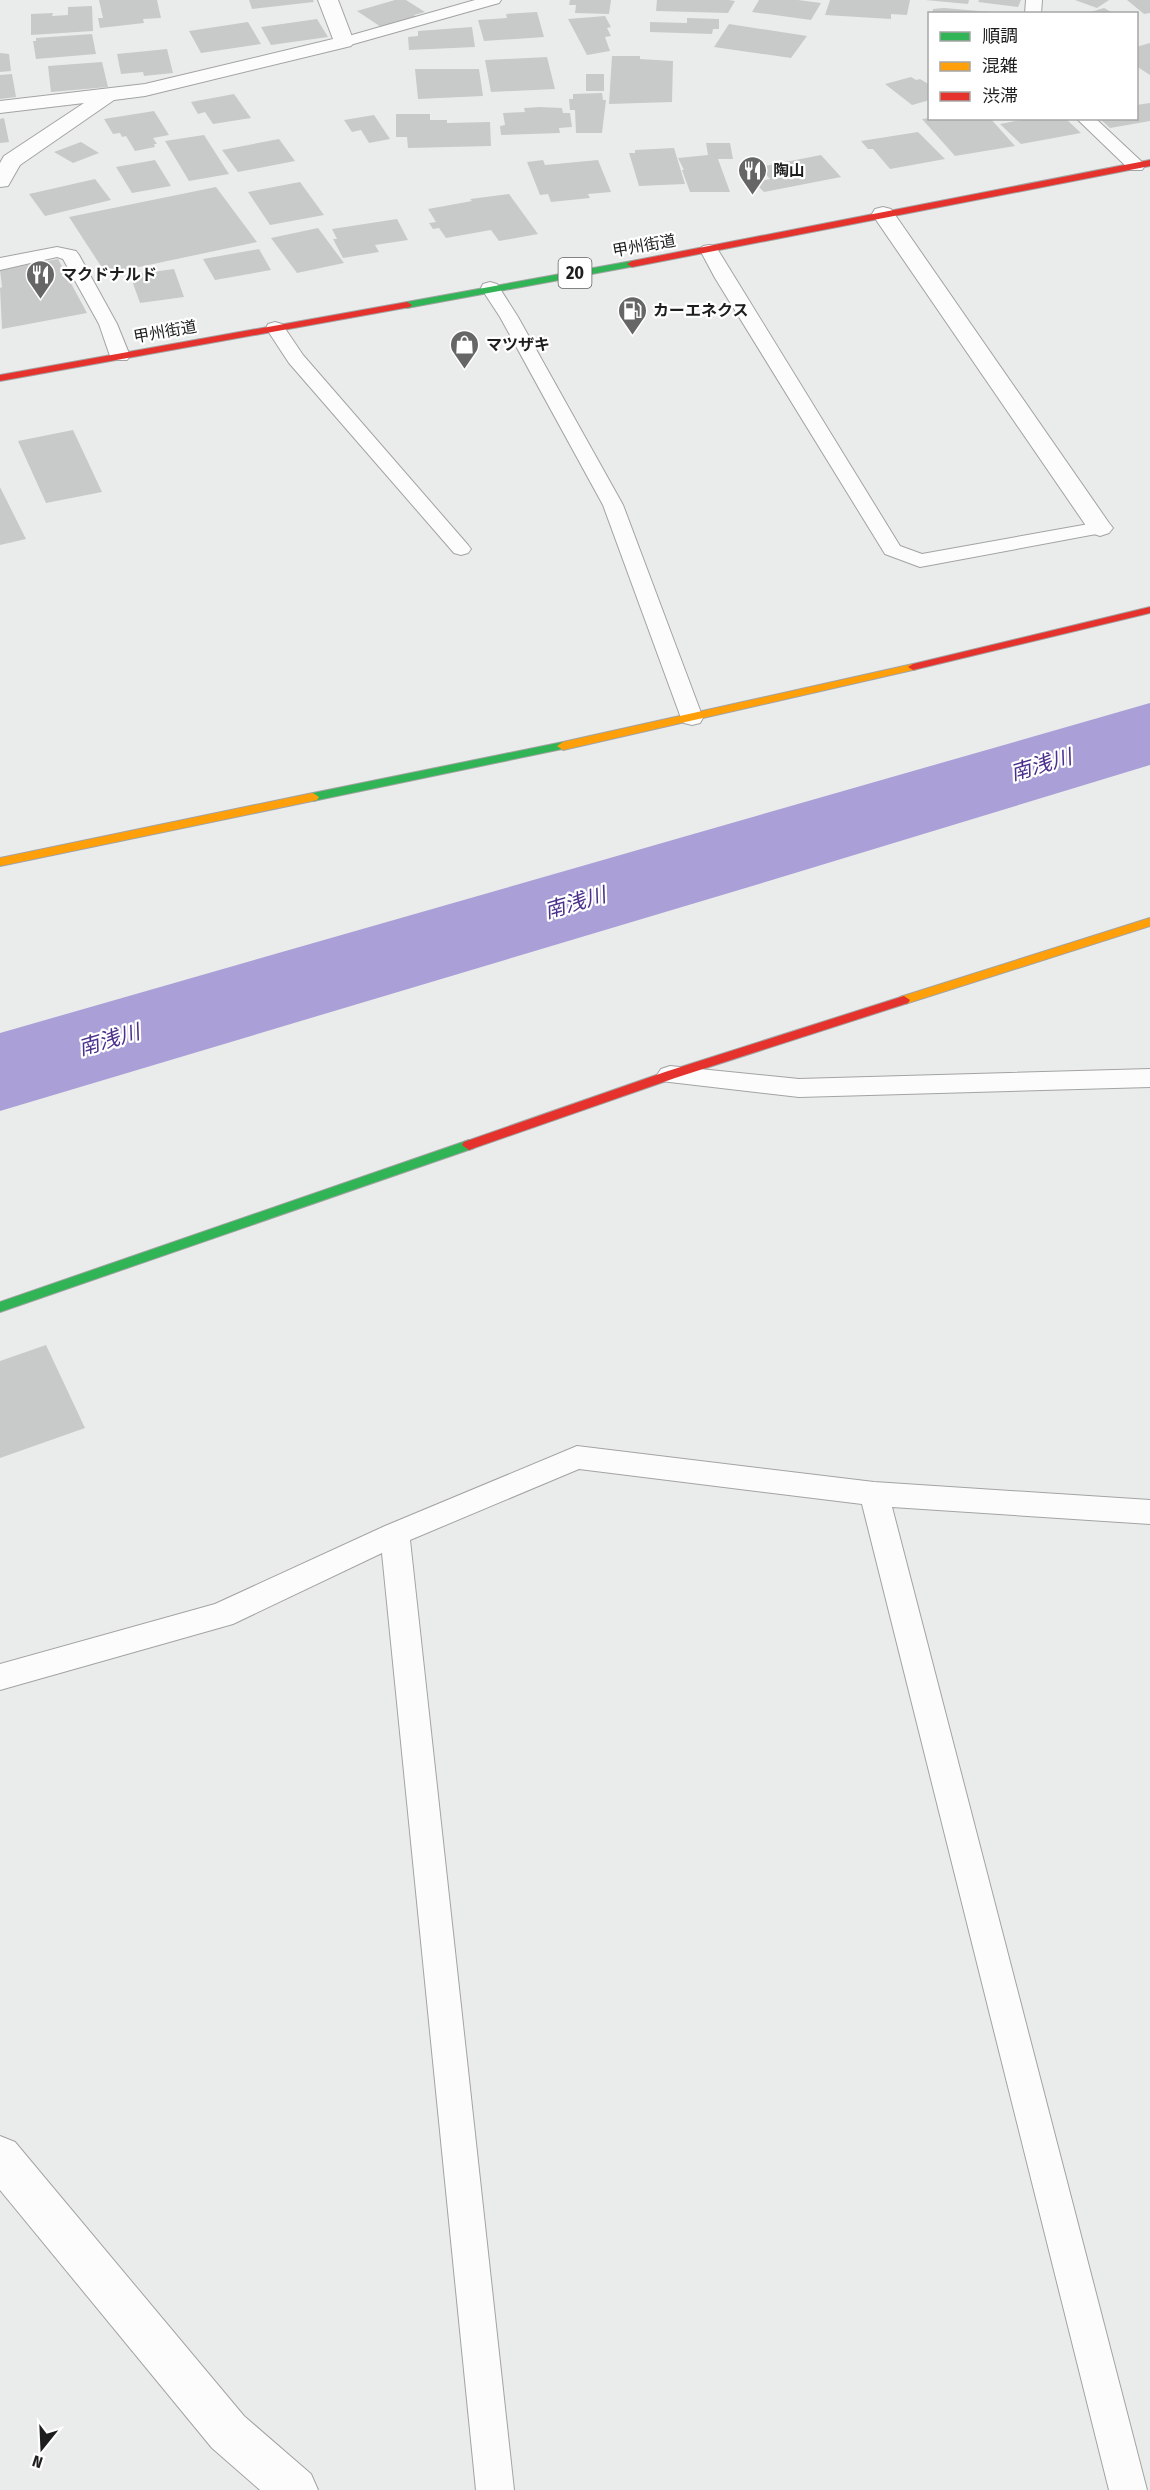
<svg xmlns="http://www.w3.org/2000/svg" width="1150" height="2490" viewBox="0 0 1150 2490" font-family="'Fira Sans Condensed','Noto Sans JP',sans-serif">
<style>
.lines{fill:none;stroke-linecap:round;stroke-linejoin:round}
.river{fill:#aaa0d7;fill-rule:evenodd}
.building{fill:#c8cac9}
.lane-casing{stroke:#a2a3a2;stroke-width:2}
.street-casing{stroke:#a2a3a2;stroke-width:2}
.fast-casing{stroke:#a2a3a2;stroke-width:2}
.slow-casing{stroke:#a2a3a2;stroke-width:2}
.jam-casing{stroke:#a2a3a2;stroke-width:2}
.lane{fill:#fcfcfc;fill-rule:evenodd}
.street{fill:#fcfcfc;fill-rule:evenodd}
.fast{fill:#30b455;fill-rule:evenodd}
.slow{fill:#ff9f0a;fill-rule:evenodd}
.jam{fill:#e5322d;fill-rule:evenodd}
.labels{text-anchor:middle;stroke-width:4.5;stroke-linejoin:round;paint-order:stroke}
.far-poi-label{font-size:16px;font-weight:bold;fill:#1d1e1d;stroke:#fff;text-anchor:start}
.far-street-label{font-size:16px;fill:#1d1e1d;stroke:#fff}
.shield{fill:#fff;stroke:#616261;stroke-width:1.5}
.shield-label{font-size:18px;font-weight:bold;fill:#1d1e1d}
.water-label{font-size:21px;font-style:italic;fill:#4b308d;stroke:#fff}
</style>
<rect width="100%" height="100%" fill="#eaeceb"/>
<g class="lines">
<!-- river -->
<path class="river" d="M 1150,703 L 1150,765 L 772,880 L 0,1111 L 0,1033 Z"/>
</g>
<!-- building -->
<path class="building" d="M 99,0 L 157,0 L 161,18 L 143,19 L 144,23 L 100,28 L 98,18 L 103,18 Z
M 249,0 L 313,0 L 314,2 L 252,9 Z
M 395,0 L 406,0 L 425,12 L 414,15 L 418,18 L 381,27 L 357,11 Z
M 570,0 L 611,0 L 609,14 L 575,13 L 576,5 L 569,5 Z
M 657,0 L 729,0 L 735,1 L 728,13 L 656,11 Z
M 759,0 L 798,0 L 821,3 L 811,20 L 752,12 Z
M 830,0 L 910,0 L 907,15 L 891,14 L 891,19 L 825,15 Z
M 925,0 L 969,0 L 968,4 Z
M 979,0 L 1021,0 L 1018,7 L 978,2 Z
M 1075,0 L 1109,0 L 1097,8 Z
M 1127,0 L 1150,0 L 1150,13 L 1144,14 Z
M 92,6 L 93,31 L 31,35 L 31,14 L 53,13 L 52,16 L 68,15 L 68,7 Z
M 944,8 L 991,12 L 991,14 L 932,14 L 933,9 Z
M 1104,8 L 1115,14 L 1087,14 L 1087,13 Z
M 537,12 L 544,37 L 484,41 L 478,20 L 507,18 L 506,14 Z
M 605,16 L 611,27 L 607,28 L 611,36 L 605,37 L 610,51 L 587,55 L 568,19 Z
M 687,18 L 719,19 L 719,29 L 713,29 L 712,34 L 650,32 L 650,22 L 687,23 Z
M 317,19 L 328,37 L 271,45 L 261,27 Z
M 248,22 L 261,44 L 201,53 L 189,31 Z
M 729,24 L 807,36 L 791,58 L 714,47 Z
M 472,27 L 475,47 L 409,50 L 408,37 L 418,36 L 418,31 Z
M 92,34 L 96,54 L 36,59 L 33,41 L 36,41 L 36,38 Z
M 1150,43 L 1150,75 L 1136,66 L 1136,47 Z
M 167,49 L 173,73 L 144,76 L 143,72 L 121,74 L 117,54 Z
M 0,53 L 9,54 L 11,71 L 0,72 Z
M 612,56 L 640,56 L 640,59 L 673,61 L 672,102 L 609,104 Z
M 547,57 L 555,89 L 491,92 L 485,60 Z
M 102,62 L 108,87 L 51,92 L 48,66 Z
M 415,69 L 479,69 L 483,96 L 418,99 Z
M 12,74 L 16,97 L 0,99 L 0,75 Z
M 586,74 L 604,74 L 604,91 L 586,91 Z
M 911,77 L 916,80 L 920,79 L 930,85 L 930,100 L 912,105 L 885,84 Z
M 602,93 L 603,100 L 606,100 L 602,133 L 576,133 L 575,110 L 570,110 L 569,99 L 573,99 L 573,94 Z
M 234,94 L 251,118 L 213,124 L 205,112 L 198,114 L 191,102 Z
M 1150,103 L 1150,121 L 1110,128 L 1099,118 L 1136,118 L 1136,105 Z
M 540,107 L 562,108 L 563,113 L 570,113 L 572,127 L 559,128 L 560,133 L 501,135 L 500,126 L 505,125 L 503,113 L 525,112 L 524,108 Z
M 154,111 L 169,135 L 153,138 L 157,144 L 154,144 L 155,147 L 135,151 L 126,136 L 122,137 L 120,133 L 113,134 L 104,119 Z
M 396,114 L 430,114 L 430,120 L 447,120 L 447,123 L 490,122 L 491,146 L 408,148 L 407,137 L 396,137 Z
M 374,115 L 390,139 L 369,143 L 361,130 L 352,132 L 344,120 Z
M 4,118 L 9,142 L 0,143 L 0,119 Z
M 930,118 L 990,118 L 1015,146 L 955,156 L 922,119 Z
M 1031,118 L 1065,118 L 1081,133 L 1021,144 L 1000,124 Z
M 918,132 L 945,159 L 890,169 L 873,149 L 868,149 L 861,141 Z
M 204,135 L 229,174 L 189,181 L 165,141 Z
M 279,139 L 295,161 L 238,172 L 222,150 Z
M 81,142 L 99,153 L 73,163 L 54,152 Z
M 706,143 L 730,143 L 733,159 L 718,159 L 730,192 L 690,192 L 682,170 L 684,170 L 678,158 L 708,155 Z
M 674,148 L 685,184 L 639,186 L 629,153 L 635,153 L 635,150 Z
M 821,155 L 841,177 L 764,192 L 754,182 L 770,179 L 759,167 Z
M 155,160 L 171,186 L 132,193 L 116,167 Z
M 543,160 L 545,165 L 598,160 L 611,192 L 588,194 L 590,198 L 551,202 L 548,194 L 540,195 L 527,162 Z
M 95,179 L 111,200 L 45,216 L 29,194 Z
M 300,182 L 324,215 L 270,225 L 248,192 Z
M 216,187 L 257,242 L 106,274 L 69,217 Z
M 509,194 L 538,234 L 499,241 L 491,230 L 446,238 L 439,228 L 433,229 L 429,223 L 436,222 L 428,209 L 472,201 L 470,199 Z
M 397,219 L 408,240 L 375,245 L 379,252 L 343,258 L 333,239 L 337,239 L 332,229 Z
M 318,228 L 344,263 L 297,273 L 271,238 Z
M 259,249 L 271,270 L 215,280 L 203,259 Z
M 58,259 L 87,313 L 2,329 L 0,288 L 2,287 L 0,270 Z
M 174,269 L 184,297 L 140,303 L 130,275 Z
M 73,430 L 102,492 L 46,503 L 18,441 Z
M 0,487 L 26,539 L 0,545 Z
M 46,1345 L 85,1428 L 0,1458 L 0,1361 Z"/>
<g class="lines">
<defs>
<path id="lane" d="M 475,0 L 501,0 L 499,3 L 350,45 L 338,45 L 336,42 L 338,39 Z
M 1026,0 L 1042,0 L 1041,14 L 1025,14 Z
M 1076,118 L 1095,118 L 1142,162 L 1145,166 L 1142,170 L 1130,170 Z
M 709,245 L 715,246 L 718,250 L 900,546 L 922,554 L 1100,522 L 1107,524 L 1110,528 L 1107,532 L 920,567 L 885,554 L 715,278 L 700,250 L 703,246 Z
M 57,247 L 76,251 L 79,255 L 117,324 L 130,356 L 127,360 L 113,360 L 110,356 L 99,324 L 63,259 L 57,257 L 0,270 L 0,258 Z
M 490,282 L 497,284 L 518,317 L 623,505 L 703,718 L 700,723 L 692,725 L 684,723 L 681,718 L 603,505 L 500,317 L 481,288 L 483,284 Z
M 275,322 L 282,324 L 303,355 L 468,545 L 471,549 L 468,553 L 461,555 L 454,553 L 289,363 L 266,328 L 268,324 Z
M 670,1066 L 799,1079 L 1150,1069 L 1150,1087 L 799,1097 L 661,1081 L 657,1075 L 661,1069 Z
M 577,1446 L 874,1482 L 1150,1500 L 1150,1524 L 892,1507 L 1147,2490 L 1109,2490 L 862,1504 L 579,1469 L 410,1540 L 514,2490 L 476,2490 L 382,1553 L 233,1624 L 0,1690 L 0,1664 L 215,1604 L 385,1526 Z"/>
<path id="street" d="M 318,0 L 338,0 L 354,42 L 351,46 L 145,96 L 114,100 L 20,165 L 8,186 L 0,187 L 0,163 L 4,156 L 84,103 L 0,113 L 0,101 L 145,84 L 333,39 Z
M 883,207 L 891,209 L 1109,523 L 1113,528 L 1109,533 L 1100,536 L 1091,533 L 872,214 L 875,209 Z
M 0,2136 L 15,2142 L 244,2416 L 311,2474 L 318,2490 L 260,2490 L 212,2448 L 0,2190 Z"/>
<path id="fast" d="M 632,261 L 635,262 L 635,266 L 407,308 L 402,305 L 407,302 Z
M 563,742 L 569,746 L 567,748 L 313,801 L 307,797 L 313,793 Z
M 469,1140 L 476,1145 L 474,1148 L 0,1312 L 0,1302 Z"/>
<path id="slow" d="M 913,664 L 917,665 L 917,669 L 563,750 L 557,746 L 563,742 Z
M 313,793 L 319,797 L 317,800 L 0,866 L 0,858 Z
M 1150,918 L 1150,926 L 908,1003 L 904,1004 L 898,1000 L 900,997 Z"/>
<path id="jam" d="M 1150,160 L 1150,166 L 632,267 L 627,264 L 632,261 Z
M 407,302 L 412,305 L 410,307 L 0,381 L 0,375 Z
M 1150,607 L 1150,613 L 913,670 L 908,667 L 913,664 Z
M 904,996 L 910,1000 L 908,1003 L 675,1078 L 474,1148 L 469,1150 L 462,1145 L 464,1142 L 665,1072 Z"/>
</defs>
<!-- lane casing -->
<use href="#lane" class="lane-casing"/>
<!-- street casing -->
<use href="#street" class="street-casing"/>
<!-- fast casing -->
<use href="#fast" class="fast-casing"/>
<!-- slow casing -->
<use href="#slow" class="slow-casing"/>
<!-- jam casing -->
<use href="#jam" class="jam-casing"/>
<!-- lane -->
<use href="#lane" class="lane"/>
<!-- street -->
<use href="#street" class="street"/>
<!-- fast -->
<use href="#fast" class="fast"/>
<!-- slow -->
<use href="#slow" class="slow"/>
<!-- jam -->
<use href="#jam" class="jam"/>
</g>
<!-- icons -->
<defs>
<symbol id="restaurant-pin" viewBox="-11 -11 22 30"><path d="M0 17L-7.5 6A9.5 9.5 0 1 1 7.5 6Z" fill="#656665" stroke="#fff"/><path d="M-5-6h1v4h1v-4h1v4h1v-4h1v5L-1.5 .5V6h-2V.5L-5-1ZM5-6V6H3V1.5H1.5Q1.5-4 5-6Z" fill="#fff"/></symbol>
<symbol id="fuel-pin" viewBox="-11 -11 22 30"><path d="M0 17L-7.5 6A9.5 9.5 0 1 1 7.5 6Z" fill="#656665" stroke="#fff"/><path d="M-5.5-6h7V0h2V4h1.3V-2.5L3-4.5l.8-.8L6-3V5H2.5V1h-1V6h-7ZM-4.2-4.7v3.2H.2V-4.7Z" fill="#fff"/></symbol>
<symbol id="shop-pin" viewBox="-11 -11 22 30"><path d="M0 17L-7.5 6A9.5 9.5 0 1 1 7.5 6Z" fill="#656665" stroke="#fff"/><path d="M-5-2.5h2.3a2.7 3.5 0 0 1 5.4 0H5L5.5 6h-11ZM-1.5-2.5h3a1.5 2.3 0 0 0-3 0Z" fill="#fff"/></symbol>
</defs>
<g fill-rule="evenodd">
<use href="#restaurant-pin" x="736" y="154" width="33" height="45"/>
<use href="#restaurant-pin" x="24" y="258" width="33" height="45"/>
<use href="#fuel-pin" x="616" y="294" width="33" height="45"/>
<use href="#shop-pin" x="448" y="328" width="33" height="45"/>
</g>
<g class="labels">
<!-- far-poi labels -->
<g class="far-poi-label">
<text x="773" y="176">陶山</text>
<text x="61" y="280">マクドナルド</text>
<text x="653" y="316">カーエネクス</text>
<text x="486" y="350">マツザキ</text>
</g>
<!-- far-street labels -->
<g class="far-street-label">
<text transform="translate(644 245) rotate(-10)" y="6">甲州街道</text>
<text transform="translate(165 331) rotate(-10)" y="6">甲州街道</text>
</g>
<!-- shield labels -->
<rect class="shield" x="558.5" y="258" width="33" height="30" rx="4.5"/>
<g class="shield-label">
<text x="575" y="279">20</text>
</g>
<!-- water labels -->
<g class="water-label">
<text transform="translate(1041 765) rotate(-16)" y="7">南浅川</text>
<text transform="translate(575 903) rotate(-16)" y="7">南浅川</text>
<text transform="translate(109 1040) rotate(-16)" y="7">南浅川</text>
</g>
</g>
<!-- legend -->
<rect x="928" y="12" width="210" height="108" fill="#ffffff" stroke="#a5a5a5" stroke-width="1.5"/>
<rect x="940" y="32" width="30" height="9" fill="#30b455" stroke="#a5a5a5" stroke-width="1.5"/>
<text x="982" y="42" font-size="18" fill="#1d1e1d">順調</text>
<rect x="940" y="62" width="30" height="9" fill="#ff9f0a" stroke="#a5a5a5" stroke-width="1.5"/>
<text x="982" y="72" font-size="18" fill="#1d1e1d">混雑</text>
<rect x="940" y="92" width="30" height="9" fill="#e5322d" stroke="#a5a5a5" stroke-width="1.5"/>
<text x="982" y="102" font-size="18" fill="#1d1e1d">渋滞</text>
<!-- north arrow -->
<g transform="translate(42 2448) rotate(198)" stroke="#ffffff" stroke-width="4.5" paint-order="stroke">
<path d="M0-4.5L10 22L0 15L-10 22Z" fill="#1d1e1d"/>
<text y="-9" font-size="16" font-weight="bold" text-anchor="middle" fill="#1d1e1d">N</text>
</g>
</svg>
